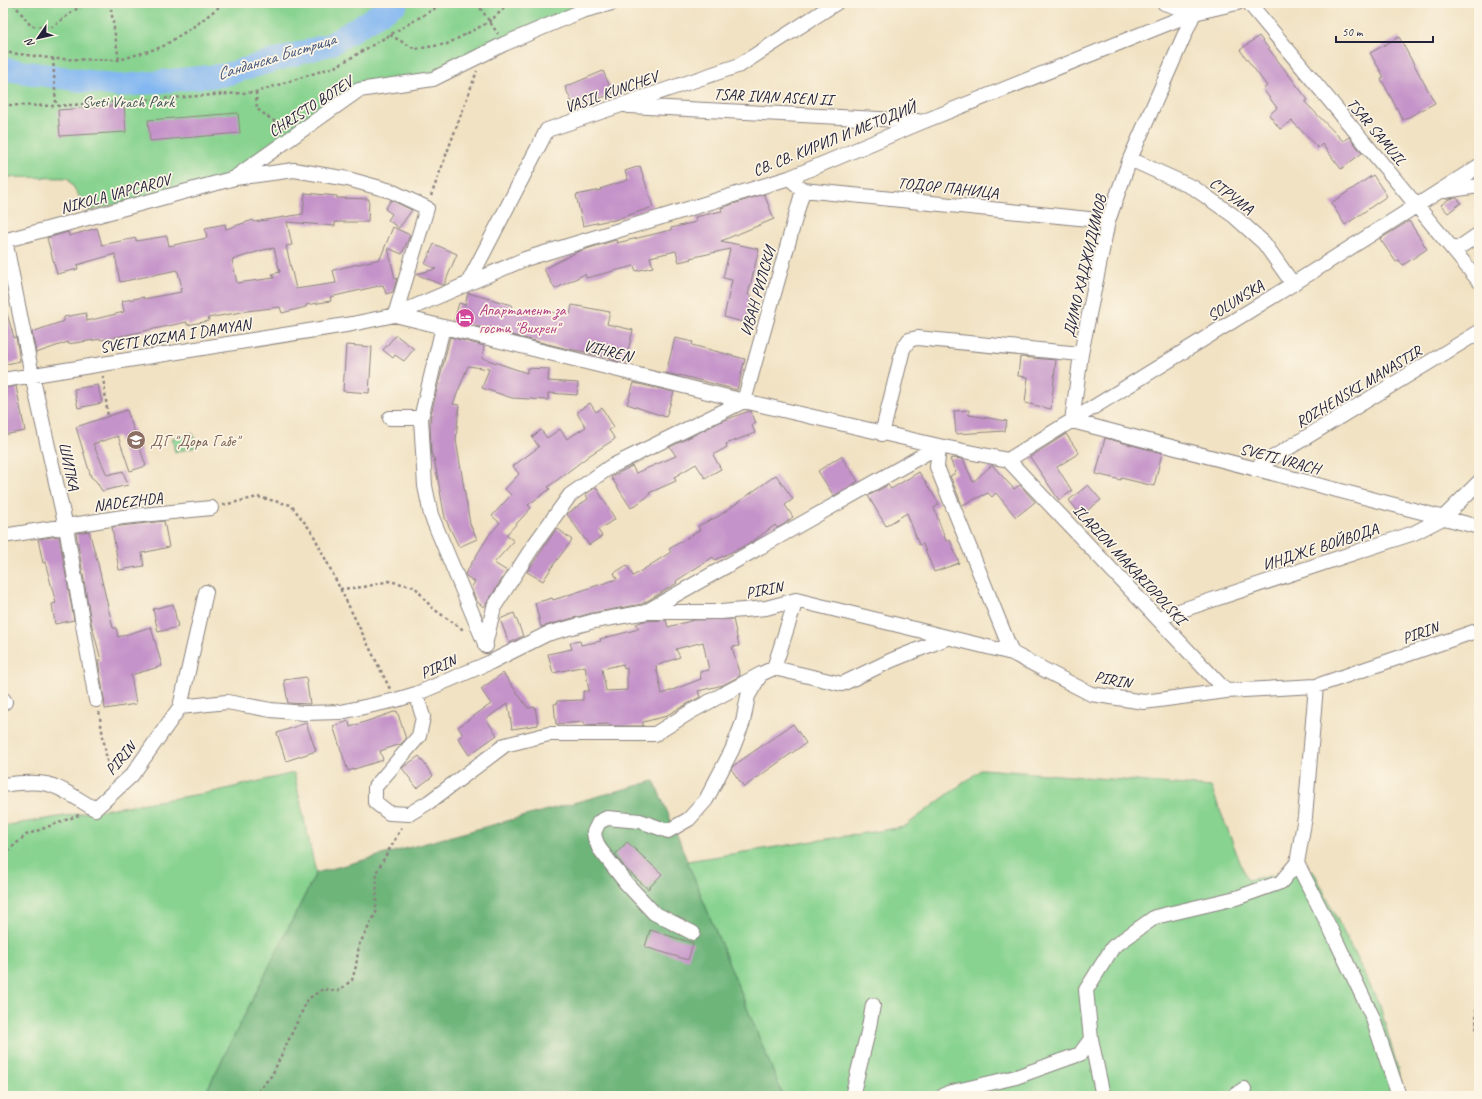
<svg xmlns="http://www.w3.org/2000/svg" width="1482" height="1099" viewBox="0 0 1482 1099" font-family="Caveat,sans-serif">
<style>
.green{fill:#88d390;stroke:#557a66}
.forest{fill:#6eb57a;stroke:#486c5a}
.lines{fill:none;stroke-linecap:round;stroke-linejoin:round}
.river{stroke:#83b7f1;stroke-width:23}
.building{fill:#c493c9;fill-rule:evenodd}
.minor-casing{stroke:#8a827f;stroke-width:16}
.path{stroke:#8a827f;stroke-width:2.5;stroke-dasharray:3 3;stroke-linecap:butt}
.minor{stroke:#fff;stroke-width:14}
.labels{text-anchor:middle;stroke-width:3.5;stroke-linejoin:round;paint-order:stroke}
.street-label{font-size:16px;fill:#22223b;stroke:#fcf5e5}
.park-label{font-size:16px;fill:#415754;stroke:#fcf5e5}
.hotel-label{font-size:16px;fill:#b23c85;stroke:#fcf5e5;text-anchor:start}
.education-label{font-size:16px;fill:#785e54;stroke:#fcf5e5;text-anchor:start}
.water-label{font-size:17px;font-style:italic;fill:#44567b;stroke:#fcf5e5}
</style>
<rect width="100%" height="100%" fill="#fcf5e5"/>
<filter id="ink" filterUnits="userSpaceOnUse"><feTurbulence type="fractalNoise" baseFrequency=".025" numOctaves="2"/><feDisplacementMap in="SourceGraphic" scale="8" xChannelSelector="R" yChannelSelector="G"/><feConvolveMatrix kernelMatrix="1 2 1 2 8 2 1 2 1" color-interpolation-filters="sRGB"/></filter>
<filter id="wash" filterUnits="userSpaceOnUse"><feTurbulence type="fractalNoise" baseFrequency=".012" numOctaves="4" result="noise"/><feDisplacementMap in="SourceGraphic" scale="16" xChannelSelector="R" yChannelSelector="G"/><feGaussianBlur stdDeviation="0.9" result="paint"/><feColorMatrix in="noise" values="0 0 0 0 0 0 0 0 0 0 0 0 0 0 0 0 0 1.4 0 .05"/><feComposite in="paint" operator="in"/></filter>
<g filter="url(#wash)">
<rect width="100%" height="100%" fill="#f1e2c3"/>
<!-- green -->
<path class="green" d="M 3,3 L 592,3 L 438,76 L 357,88 L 229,176 L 88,211 L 68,178 L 3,177 Z
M 193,433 L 196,447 L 175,452 L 172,438 Z
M 982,769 L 1211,787 L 1247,880 L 1313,870 L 1380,1006 L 1405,1096 L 783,1096 L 687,861 L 904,827 Z
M 294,773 L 316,873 L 204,1096 L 3,1096 L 3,826 L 213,792 Z"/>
<!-- forest -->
<path class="forest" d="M 654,781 L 676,832 L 687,861 L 783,1096 L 204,1096 L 316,873 Z"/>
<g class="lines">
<!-- river -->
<path class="river" d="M 3,69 L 119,86 L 224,75 L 331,44 L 397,3"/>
</g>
<g id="blocks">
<!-- building -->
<path class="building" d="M 1259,36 L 1308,100 L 1305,102 L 1343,141 L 1349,137 L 1362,153 L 1341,169 L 1322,144 L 1318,148 L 1292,121 L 1280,129 L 1269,115 L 1277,108 L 1263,89 L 1267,86 L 1240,50 Z
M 1399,37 L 1435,103 L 1403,120 L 1381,79 L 1384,77 L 1370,53 Z
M 603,71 L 613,93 L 575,109 L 565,87 Z
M 124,105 L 126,132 L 60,136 L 58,110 Z
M 238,113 L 240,133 L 150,141 L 148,120 Z
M 640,166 L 653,207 L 611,221 L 610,220 L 583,226 L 576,195 L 601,190 L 600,189 L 628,180 L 625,171 Z
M 1373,175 L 1387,196 L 1345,225 L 1331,203 Z
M 305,193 L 337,196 L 337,198 L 369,199 L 368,222 L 335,222 L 335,226 L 287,222 L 292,245 L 286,246 L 296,289 L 336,283 L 333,270 L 380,259 L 393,227 L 410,235 L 402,254 L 388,248 L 395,279 L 397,278 L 393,292 L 386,294 L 383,285 L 330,297 L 331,301 L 306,305 L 306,307 L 282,313 L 280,307 L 247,311 L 208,318 L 209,321 L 187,325 L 187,322 L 102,340 L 101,339 L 68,344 L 68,342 L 36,353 L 32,332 L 64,321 L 64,317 L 86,313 L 87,321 L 124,312 L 122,301 L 144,297 L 144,299 L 181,292 L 180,289 L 182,288 L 178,272 L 177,272 L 177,270 L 120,282 L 115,254 L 77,265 L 78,269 L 57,274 L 47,238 L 68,232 L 69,236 L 97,228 L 102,245 L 136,238 L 136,241 L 167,236 L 169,246 L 207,238 L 205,228 L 225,224 L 226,229 L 253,220 L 254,222 L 303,214 ZM 274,248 L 280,272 L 272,274 L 274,278 L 237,283 L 232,260 L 263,250 Z
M 764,194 L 774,219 L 721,241 L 759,249 L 748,295 L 752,296 L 746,323 L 724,317 L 732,280 L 723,278 L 730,249 L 690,258 L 691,259 L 679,262 L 676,251 L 650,257 L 653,267 L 636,271 L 634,266 L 586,278 L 585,274 L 555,289 L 544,269 L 577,252 L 616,240 L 617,243 L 671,230 L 671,228 L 696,222 L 695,217 L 722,211 L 721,208 Z
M 1457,198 L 1461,203 L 1448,213 L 1441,205 L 1449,199 Z
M 391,200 L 412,210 L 399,228 L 388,220 L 392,214 L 385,209 Z
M 1409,221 L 1427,249 L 1403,265 L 1399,260 L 1396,262 L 1380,239 Z
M 434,244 L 457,254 L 444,285 L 442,285 L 416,274 L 436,269 L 425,264 Z
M 468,293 L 512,305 L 510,310 L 537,314 L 538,310 L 570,315 L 572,305 L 610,312 L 607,324 L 633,330 L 625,363 L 610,359 L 611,357 L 564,348 L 454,321 L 459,303 L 465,305 Z
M 3,310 L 6,310 L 14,338 L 16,337 L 20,361 L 7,364 L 5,357 L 3,357 Z
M 396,335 L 414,349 L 404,361 L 395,355 L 393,358 L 383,350 Z
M 450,337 L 484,346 L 482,358 L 527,373 L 527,368 L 549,369 L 548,381 L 578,383 L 577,395 L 548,393 L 548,400 L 512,398 L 482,388 L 489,369 L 468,366 L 453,404 L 459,405 L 456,440 L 470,524 L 477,539 L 459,547 L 445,518 L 434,458 L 433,458 L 431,451 L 430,423 L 431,414 Z
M 675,338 L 693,342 L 692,345 L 745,359 L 737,390 L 679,375 L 679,376 L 666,373 Z
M 346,345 L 372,347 L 369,393 L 343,391 Z
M 1020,357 L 1056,360 L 1051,409 L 1025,403 L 1028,377 L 1018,376 Z
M 634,383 L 674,392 L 666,417 L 627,404 Z
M 98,385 L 102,403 L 78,408 L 74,389 Z
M 16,386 L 25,431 L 3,435 L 3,388 Z
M 590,403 L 596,412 L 602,408 L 614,427 L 609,430 L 615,439 L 590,455 L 548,487 L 550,489 L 528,505 L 531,508 L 506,535 L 514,541 L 494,563 L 507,571 L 484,607 L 477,602 L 471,588 L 475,582 L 466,576 L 465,574 L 489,535 L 500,523 L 492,516 L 511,495 L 505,489 L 519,474 L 513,466 L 539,447 L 532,437 L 541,430 L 547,438 L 560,429 L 567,439 L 586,427 L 578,415 L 578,411 Z
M 127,410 L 146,466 L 130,471 L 118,436 L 93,444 L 107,475 L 123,471 L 128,485 L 102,491 L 96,481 L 91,477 L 76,427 Z
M 969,410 L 969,415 L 1007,421 L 1005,431 L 956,434 L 954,411 Z
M 749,411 L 751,411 L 756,423 L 752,425 L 755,433 L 726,444 L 727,447 L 713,455 L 721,469 L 705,478 L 696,464 L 674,477 L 676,481 L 649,493 L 650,495 L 631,508 L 611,477 L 632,466 L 636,473 L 676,456 L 670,447 L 720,422 Z
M 1066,434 L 1079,453 L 1057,467 L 1072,491 L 1059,500 L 1030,457 Z
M 1105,438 L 1162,453 L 1154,486 L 1121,478 L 1121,480 L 1096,474 Z
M 841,456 L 858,481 L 834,496 L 818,471 Z
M 953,458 L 963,459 L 973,482 L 992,465 L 1014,489 L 1020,485 L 1035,502 L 1016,517 L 996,493 L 992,497 L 988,493 L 962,505 L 950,476 L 956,473 L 950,459 Z
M 919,472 L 939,504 L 934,508 L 946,541 L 950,540 L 959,563 L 934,572 L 923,544 L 919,545 L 907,513 L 886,526 L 868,496 L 888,485 L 891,489 Z
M 776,475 L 793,499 L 785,505 L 793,517 L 783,525 L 777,528 L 775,525 L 750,543 L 715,560 L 713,557 L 676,581 L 677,583 L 642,604 L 592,613 L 541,627 L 535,603 L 552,598 L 553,600 L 617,579 L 614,573 L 627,565 L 633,576 L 671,552 L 669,549 L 700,530 L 698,526 L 719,516 Z
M 1088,485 L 1101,500 L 1081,515 L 1069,500 Z
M 596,487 L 615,519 L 598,530 L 602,536 L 589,545 L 567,514 L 588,499 L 586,494 Z
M 164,521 L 169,547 L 142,553 L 144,566 L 119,570 L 112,527 Z
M 557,528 L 572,540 L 554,564 L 543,581 L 527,572 Z
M 89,531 L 98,564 L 113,628 L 116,628 L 118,637 L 151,627 L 162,666 L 131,675 L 136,704 L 105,709 L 104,699 L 98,660 L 101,660 L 91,622 L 76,533 Z
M 59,536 L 74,620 L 55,624 L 52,604 L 56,603 L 45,562 L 43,563 L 38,539 Z
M 173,604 L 178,627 L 158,632 L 153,609 Z
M 514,613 L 523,636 L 509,643 L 500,619 Z
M 733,619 L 739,646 L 732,647 L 740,676 L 723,685 L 698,691 L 700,697 L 667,715 L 667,716 L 643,722 L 643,726 L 610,726 L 610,724 L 584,725 L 584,722 L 556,724 L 554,704 L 558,703 L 557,701 L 583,700 L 583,691 L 589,691 L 585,666 L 553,673 L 548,654 L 572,649 L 570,643 L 580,641 L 581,645 L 601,641 L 600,639 L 639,629 L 636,624 L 644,621 L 666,620 L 668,627 L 694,620 ZM 703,642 L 709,670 L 700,672 L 701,679 L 662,694 L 656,666 L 680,657 L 676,649 ZM 623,664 L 624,669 L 627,668 L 627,690 L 606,691 L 602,669 Z
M 503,673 L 528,708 L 535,707 L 538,725 L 512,729 L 508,703 L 486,719 L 497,735 L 469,755 L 458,738 L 463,735 L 458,727 L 491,704 L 481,689 Z
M 306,677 L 310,704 L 288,703 L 284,680 Z
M 397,711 L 406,739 L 401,744 L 380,751 L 383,760 L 348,771 L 333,726 L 349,721 L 350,727 Z
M 306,723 L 316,751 L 286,761 L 277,733 Z
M 793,724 L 806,743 L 744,787 L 731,769 L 733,766 Z
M 419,756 L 433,776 L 417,788 L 402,768 Z
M 627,842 L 662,874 L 648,889 L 626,869 L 615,855 Z
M 650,930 L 693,943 L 688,960 L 645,947 Z"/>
</g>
</g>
<g filter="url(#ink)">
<use href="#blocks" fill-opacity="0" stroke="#8a827f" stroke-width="1"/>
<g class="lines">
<defs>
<path id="minor" d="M 1164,3 L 1194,13 L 1130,159 L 1108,221 L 1081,354 L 1072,421 L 1479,527
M 1249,3 L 1479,281
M 629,106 L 918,121
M 1130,159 L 1194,188 L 1234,216 L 1264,243 L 1293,284
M 237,176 L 359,90 L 433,79 L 504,44 L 582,11 L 612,3
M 789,178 L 803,190 L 1108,221
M 1444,191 L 1479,186
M 5,240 L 32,375 L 66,527 L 96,700
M 3,241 L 235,178 L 294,170 L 348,179 L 391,191 L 427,208 L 395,315
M 1454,251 L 1479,234
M 468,283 L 547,130 L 740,65 L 836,3
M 395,315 L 744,401 L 939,446 L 647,611
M 443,327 L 421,418 L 425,486 L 431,515 L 486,646
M 3,380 L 352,324 L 395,315 L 525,259 L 789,178 L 922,122 L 1194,13 L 1237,3
M 744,401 L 803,190
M 390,418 L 421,418
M 882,434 L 903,349 L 909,340 L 917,338 L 1081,354
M 1008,460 L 1293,284 L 1479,166
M 1008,460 L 1226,691
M 1008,460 L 939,446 L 937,467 L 1012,653
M 1254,469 L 1479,332
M 3,536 L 123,517 L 211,508
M 796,600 L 774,668 L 842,684 L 892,660 L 947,638
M 1158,618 L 1414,533 L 1443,518 L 1479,482
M 485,645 L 494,607 L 534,545 L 570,495 L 610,467 L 744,401
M 416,694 L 423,717 L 419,736 L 375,787 L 375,802 L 389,813 L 409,814 L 429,802 L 505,745 L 549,734 L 655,734 L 692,711 L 761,674
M 3,699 L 5,702
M 180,707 L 206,592
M 3,785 C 17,783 33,781 47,784 C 64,788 80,801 95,809 L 132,775 L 180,707 L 227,702 L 271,710 L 304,713 L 341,712 L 396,700 L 416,694 L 491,662 L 547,634 L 594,621 L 647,612 L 721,612 L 766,608 L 796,600 L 1012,653 L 1091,694 L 1144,702 L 1226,691 L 1316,686 L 1479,630
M 1297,863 L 1333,934 L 1372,1016 L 1399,1096
M 693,933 L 654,913 L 626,883 L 599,848 L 595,838 L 594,832 L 599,822 L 607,818 L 640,821 L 668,831 L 689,819 L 706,800 L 732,750 L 743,722 L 748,696 L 761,674 L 774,668
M 852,1096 L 868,1032 L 873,1005
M 943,1096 L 948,1093 L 1016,1077 L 1080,1054 L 1091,1039
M 1103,1096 L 1091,1039 L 1086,990 L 1113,947 L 1155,917 L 1236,898 L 1281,882 L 1297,863 L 1305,817 L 1316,686
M 1234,1096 L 1244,1089"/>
</defs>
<!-- minor casing -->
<use href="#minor" class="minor-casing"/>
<!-- path -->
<path class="path" d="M 14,3 L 17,8 L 31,26 L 52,27 L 79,7 L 90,3
M 110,3 L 119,60
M 477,3 L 498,34
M 390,35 L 415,49 L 447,44 L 489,22 L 510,3
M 3,52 L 57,59 L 119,60 L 162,47 L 196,25 L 224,3
M 53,58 L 56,106
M 256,92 L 257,109 L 284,128
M 3,105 L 56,106 L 256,92 L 337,66 L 444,3
M 431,196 L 477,71
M 103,376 L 108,417
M 223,505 L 258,497 L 291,505 L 312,532 L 390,689
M 340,589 L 364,587 L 389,581 L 415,587 L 432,608 L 465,631
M 99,712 L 107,761 L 121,769
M 3,855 L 26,835 L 79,815
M 1479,1003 L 1476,1011 L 1477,1055 L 1479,1058
M 254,1096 L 272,1075 L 308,999 L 323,989 L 338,991 L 352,980 L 356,966 L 359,945 L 376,913 L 377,871 L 402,827"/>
<!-- minor -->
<use href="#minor" class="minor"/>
</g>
</g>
<!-- icons -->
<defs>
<symbol id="hotel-disc" viewBox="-11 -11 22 22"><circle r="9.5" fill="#d1479c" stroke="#fcf5e5"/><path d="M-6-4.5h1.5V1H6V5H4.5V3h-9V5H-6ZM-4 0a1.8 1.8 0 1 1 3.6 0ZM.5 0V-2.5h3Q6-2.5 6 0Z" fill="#fff"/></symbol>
<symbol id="school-disc" viewBox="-11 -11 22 22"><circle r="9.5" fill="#8d6e63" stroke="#fcf5e5"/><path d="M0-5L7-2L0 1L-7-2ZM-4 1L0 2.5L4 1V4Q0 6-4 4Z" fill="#fff"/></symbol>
</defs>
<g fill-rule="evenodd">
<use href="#hotel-disc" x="454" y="307" width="22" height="22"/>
<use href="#school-disc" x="125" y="429" width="22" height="22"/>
</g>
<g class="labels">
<!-- street labels -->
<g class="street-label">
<text transform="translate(611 91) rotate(-19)" y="6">VASIL KUNCHEV</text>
<text transform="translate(773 96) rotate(3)" y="6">TSAR IVAN ASEN II</text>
<text transform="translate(310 106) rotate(-33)" y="6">CHRISTO BOTEV</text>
<text transform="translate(1377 131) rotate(50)" y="6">TSAR SAMUIL</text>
<text transform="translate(834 138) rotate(-22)" y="6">СВ. СВ. КИРИЛ И МЕТОДИЙ</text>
<text transform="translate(948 187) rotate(6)" y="6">ТОДОР ПАНИЦА</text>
<text transform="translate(115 193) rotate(-15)" y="6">NIKOLA VAPCAROV</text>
<text transform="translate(1232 195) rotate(37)" y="6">СТРУМА</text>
<text transform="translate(1084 266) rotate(-77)" y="6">ДИМО ХАДЖИДИМОВ</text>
<text transform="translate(757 291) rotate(-74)" y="6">ИВАН РИЛСКИ</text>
<text transform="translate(1235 300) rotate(-32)" y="6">SOLUNSKA</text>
<text transform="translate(175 335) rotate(-9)" y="6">SVETI KOZMA I DAMYAN</text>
<text transform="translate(608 350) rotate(14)" y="6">VIHREN</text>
<text transform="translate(1358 386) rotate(-31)" y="6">ROZHENSKI MANASTIR</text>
<text transform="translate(1280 458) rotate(15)" y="6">SVETI VRACH</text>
<text transform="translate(70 466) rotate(78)" y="6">ШИПКА</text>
<text transform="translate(128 501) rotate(-7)" y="6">NADEZHDA</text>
<text transform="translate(1320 546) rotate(-18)" y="6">ИНДЖЕ ВОЙВОДА</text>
<text transform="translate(1130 564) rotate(47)" y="6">ILARION MAKARIOPOLSKI</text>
<text transform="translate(764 589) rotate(-10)" y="6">PIRIN</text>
<text transform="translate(1420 632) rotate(-19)" y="6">PIRIN</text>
<text transform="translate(438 666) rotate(-23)" y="6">PIRIN</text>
<text transform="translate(1113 679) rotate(11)" y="6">PIRIN</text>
<text transform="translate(120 758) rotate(-49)" y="6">PIRIN</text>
</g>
<!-- park labels -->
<g class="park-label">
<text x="128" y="107">Sveti Vrach Park</text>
</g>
<!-- hotel labels -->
<g class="hotel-label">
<text x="479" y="315">Апартамент за<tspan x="479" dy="18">гости "Вихрен"</tspan></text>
</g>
<!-- education labels -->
<g class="education-label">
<text x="150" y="446">ДГ "Дора Габе"</text>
</g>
<!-- water labels -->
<g class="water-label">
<text transform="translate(276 56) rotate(-17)" y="6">Санданска Бистрица</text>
</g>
</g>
<!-- margin -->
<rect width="1482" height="1099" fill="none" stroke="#fcf5e5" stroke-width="16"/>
<!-- north arrow -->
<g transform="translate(38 38) rotate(236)" stroke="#fcf5e5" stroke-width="3" paint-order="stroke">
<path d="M0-3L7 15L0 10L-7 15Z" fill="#22223b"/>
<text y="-6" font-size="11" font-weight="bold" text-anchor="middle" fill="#22223b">N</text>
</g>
<!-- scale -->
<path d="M1336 36v6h97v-6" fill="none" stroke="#22223b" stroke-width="2"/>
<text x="1342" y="36" font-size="12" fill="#22223b" stroke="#fcf5e5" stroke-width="3" paint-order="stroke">50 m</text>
</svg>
